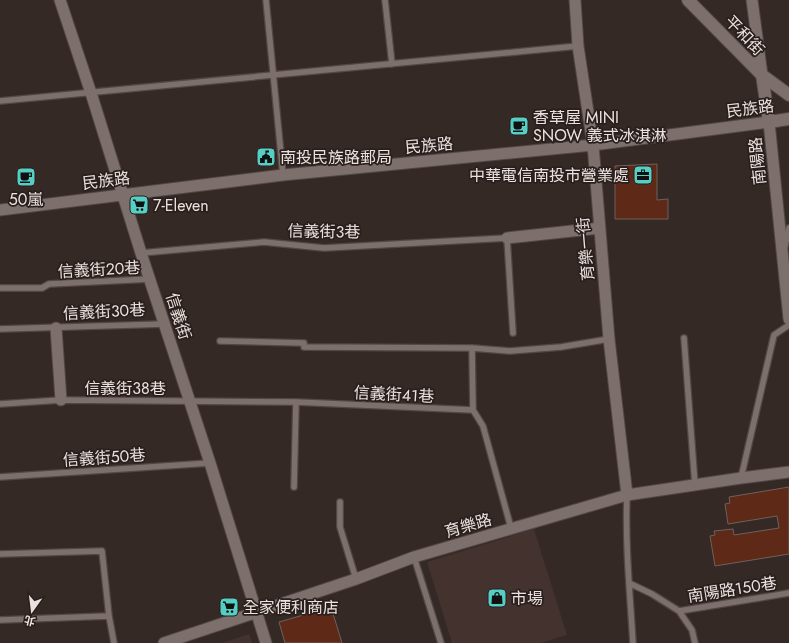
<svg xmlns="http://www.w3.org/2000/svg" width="789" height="643" viewBox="0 0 789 643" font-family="Jost,'Noto Sans TC',sans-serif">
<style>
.built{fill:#43322d}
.building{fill:#5f2918;stroke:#6e615d}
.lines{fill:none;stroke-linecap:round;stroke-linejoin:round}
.service-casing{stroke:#514745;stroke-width:8}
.minor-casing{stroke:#514745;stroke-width:13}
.secondary-casing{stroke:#514745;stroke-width:14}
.service{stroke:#7d706c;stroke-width:5.5}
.minor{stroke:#7d706c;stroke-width:11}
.secondary{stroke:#7d706c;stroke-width:12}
.labels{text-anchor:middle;stroke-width:3.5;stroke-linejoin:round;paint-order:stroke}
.street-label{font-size:16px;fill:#eae2e0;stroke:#2a1f1c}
.poi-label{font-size:16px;fill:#eae2e0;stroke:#2a1f1c;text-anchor:start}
</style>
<rect width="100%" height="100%" fill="#342925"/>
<!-- built -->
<path class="built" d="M 534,529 L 567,635 L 541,643 L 452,643 L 427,562 Z
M 249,634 L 252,643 L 222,643 Z"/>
<!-- building -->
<path class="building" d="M 657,164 L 657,200 L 668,199 L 668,219 L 615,219 L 615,166 Z
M 146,198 L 147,207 L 134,211 L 132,200 Z
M 789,487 L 789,554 L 715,566 L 710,536 L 715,535 L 714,531 L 733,529 L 734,535 L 779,528 L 777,516 L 728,524 L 725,504 L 730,503 L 729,497 Z
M 331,607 L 342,643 L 285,643 L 279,622 Z"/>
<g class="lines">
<defs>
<path id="service" d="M 266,0 L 283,175
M 385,0 L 392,64
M 0,101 L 578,46
M 785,246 L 789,228
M 141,253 L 264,242 L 324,248 L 507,238 L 513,333
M 0,288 L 42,288 L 49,284 L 150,279
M 0,329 L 165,324
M 684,338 L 695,485
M 220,341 L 304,343 L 304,347 L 472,348 L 473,410
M 472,348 L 510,351 L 561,347 L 609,339
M 0,404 L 61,400 L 296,402 L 473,410 L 483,426 L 511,528
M 0,477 L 210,463
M 741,478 L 774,335 L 789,325
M 294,487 L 296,402
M 627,495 C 625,544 630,594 633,643
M 340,502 L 340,527 L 356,579
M 0,554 L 102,551 L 109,616 L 114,643
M 414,557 L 441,643
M 629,583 L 652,594 L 679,611 L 692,630 L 695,643
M 679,611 L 789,593
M 0,620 L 109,616"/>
<path id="minor" d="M 60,0 L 91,93 L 141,253 L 210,463 L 266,643
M 575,0 L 578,46 L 593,145 L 609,339 L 627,495
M 752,0 L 762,75
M 0,210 L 283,175 L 593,145 L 769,122 L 789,319
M 507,238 L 600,228
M 56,328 L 61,400
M 164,643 L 356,579 L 414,557 L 627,495 L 741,478 L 789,472"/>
<path id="secondary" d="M 688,0 L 762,75 L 789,95
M 762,75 L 769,122 L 789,119"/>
</defs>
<!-- service casing -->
<use href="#service" class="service-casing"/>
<!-- minor casing -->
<use href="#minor" class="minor-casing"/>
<!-- secondary casing -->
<use href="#secondary" class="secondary-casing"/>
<!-- service -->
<use href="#service" class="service"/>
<!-- minor -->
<use href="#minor" class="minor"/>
<!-- secondary -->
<use href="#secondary" class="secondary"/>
</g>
<!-- icons -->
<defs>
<symbol id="cafe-square" viewBox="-11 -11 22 22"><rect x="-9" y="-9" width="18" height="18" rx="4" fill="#55cec4" stroke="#2a1f1c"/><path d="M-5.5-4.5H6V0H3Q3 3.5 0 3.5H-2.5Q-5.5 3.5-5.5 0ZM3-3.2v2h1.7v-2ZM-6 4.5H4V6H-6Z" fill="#111"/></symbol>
<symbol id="civic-square" viewBox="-11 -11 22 22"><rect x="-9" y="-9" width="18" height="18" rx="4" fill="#55cec4" stroke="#2a1f1c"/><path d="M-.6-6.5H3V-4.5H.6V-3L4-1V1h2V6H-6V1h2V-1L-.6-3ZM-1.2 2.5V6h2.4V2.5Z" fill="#111"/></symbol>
<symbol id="office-square" viewBox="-11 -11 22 22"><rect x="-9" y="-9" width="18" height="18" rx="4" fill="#55cec4" stroke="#2a1f1c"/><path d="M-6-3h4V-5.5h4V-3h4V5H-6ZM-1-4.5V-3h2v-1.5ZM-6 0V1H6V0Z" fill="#111"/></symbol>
<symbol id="supermarket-square" viewBox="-11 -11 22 22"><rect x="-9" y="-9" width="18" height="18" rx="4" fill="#55cec4" stroke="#2a1f1c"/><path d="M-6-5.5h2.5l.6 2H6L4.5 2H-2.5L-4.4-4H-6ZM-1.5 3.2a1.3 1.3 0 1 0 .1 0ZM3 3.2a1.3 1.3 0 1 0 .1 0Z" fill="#111"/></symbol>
<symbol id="shop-square" viewBox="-11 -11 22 22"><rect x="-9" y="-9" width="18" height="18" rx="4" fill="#55cec4" stroke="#2a1f1c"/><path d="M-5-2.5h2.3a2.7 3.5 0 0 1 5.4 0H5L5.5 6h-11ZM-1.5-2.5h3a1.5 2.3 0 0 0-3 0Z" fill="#111"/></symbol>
</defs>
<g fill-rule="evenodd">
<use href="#cafe-square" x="508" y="115" width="22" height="22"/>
<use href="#civic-square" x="255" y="146" width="22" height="22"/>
<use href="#office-square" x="632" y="164" width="22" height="22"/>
<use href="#cafe-square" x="15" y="166" width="22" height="22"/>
<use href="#supermarket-square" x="128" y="194" width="22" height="22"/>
<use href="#shop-square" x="486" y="587" width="22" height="22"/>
<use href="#supermarket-square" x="218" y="596" width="22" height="22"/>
</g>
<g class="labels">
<!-- street labels -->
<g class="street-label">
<text transform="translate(745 35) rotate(46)" y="6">平和街</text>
<text transform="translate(750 108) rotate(-7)" y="6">民族路</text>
<text transform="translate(429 145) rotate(-5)" y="6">民族路</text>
<text transform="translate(757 161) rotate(-96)" y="6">南陽路</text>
<text transform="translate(106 180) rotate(-7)" y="6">民族路</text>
<text transform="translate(324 231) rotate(1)" y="6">信義街3巷</text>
<text transform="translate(585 249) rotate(-95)" y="6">育樂一街</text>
<text transform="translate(99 269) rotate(-3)" y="6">信義街20巷</text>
<text transform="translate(104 311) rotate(-3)" y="6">信義街30巷</text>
<text transform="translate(179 316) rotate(72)" y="6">信義街</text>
<text x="125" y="394">信義街38巷</text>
<text transform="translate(394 394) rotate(3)" y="6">信義街41巷</text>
<text transform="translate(104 457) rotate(-4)" y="6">信義街50巷</text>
<text transform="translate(468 525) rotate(-16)" y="6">育樂路</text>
<text transform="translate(732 589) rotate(-9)" y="6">南陽路150巷</text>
</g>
<!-- poi labels -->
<g class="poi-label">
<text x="533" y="123">香草屋 MINI<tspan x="533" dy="18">SNOW 義式冰淇淋</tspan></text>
<text x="280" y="163">南投民族路郵局</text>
<text x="629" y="181" text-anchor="end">中華電信南投市營業處</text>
<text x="26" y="205" text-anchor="middle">50嵐</text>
<text x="153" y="211">7-Eleven</text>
<text x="511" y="604">市場</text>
<text x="243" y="613">全家便利商店</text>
</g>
</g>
<!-- north arrow -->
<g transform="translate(32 611) rotate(194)" stroke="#2a1f1c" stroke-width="3" paint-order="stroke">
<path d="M0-3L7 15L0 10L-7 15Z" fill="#eae2e0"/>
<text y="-6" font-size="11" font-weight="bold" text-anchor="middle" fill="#eae2e0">北</text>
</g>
</svg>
